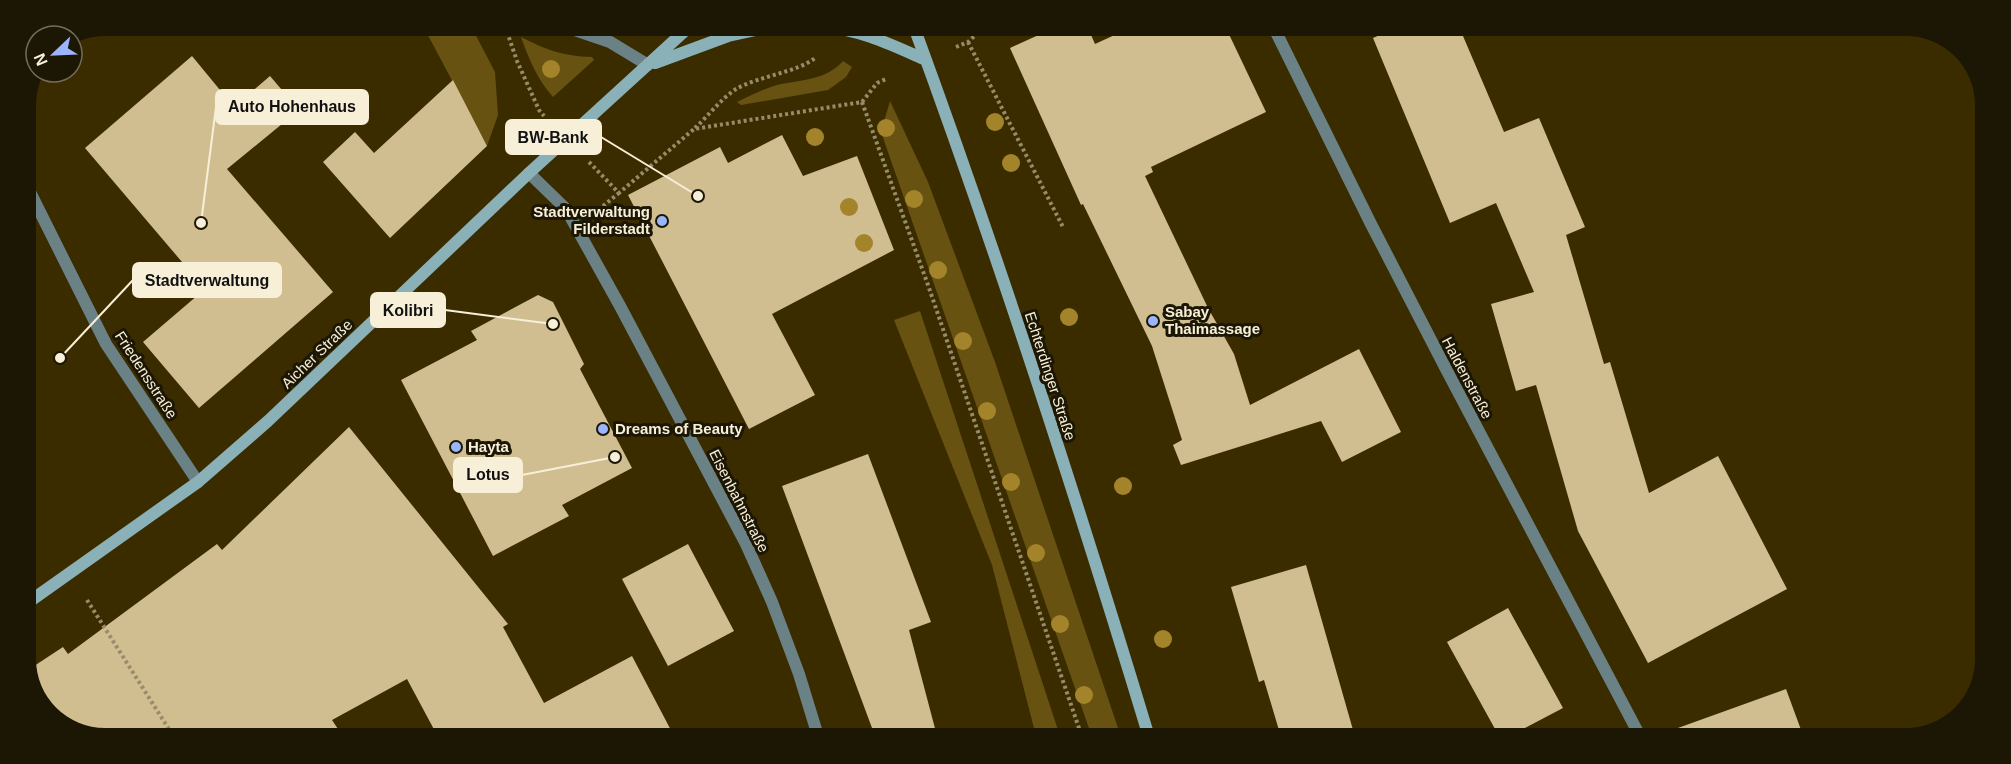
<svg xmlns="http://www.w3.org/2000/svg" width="2011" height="764" viewBox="0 0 2011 764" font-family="Arial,sans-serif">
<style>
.green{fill:#675212}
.building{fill:#d0be91}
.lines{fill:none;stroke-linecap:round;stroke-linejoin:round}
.path{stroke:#978b69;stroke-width:4;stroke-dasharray:3 3;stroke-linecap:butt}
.street{stroke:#6a8286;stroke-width:12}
.secondary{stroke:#8ab1b8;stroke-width:12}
.tree{fill:#a4842a}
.poi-dot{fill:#9bb5fd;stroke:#1c1605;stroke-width:2}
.labels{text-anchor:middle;stroke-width:6;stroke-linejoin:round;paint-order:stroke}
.poi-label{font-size:15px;font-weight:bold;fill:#f8efd8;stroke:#1c1605;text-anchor:start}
.street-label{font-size:15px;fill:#f8efd8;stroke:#1c1605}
.leader{fill:none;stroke:#f8efd8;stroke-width:2}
.callout-dot{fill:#f8efd8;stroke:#1c1605;stroke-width:2}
.callout{fill:#f8efd8;stroke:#f8efd8;stroke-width:2}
.callout-label{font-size:16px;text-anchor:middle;font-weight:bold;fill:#111}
</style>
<rect width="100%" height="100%" fill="#3b2c00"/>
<!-- green -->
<path class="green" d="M 423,26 L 471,26 L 495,72 L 498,115 L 487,146 Z
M 521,37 C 546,50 563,56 592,57 L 594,60 L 553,97 C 537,79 529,59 521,37 Z
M 843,61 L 852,67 L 846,77 L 828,90 L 741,105 L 737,102 C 750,96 763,89 777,85 C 800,80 827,80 843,61 Z
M 890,101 L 928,182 L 995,362 L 1121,737 L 1092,737 L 881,132 Z
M 920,311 L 1060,736 L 1036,736 L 992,565 L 894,320 Z"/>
<!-- building -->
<path class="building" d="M 1054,28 L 1088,28 L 1095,44 L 1130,28 L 1226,28 L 1266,112 L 1151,167 L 1153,172 L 1145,176 L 1208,308 L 1234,354 L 1250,405 L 1359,349 L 1401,432 L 1342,462 L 1321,421 L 1181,465 L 1173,445 L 1182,440 L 1152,346 L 1083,204 L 1081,205 L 1010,48 Z
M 1394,29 L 1460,29 L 1504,132 L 1539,118 L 1585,227 L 1566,235 L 1604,364 L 1610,362 L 1649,493 L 1718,456 L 1787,589 L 1648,663 L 1578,531 L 1536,385 L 1516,391 L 1491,304 L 1534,292 L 1496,203 L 1450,223 L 1373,38 Z
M 192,56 L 234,107 L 270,76 L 299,110 L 227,169 L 333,292 L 199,408 L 143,342 L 205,289 L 85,148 Z
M 453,80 L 487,146 L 390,238 L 323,162 L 355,132 L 374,153 Z
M 782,135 L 803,176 L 857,156 L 894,250 L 772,314 L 815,395 L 749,429 L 628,195 L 720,147 L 728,163 Z
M 538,295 L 553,302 L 584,364 L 580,369 L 632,468 L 562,505 L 569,516 L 493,556 L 401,380 L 477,340 L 471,331 Z
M 349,427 L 508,624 L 503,627 L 544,703 L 632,656 L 674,736 L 437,735 L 407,679 L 332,720 L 342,735 L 79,734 L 42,708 L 28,670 L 63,647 L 68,654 L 217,544 L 222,550 Z
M 868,454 L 931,622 L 909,630 L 937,736 L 875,736 L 782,486 Z
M 688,544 L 734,631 L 668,666 L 622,579 Z
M 1306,565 L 1355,737 L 1281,737 L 1264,680 L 1259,682 L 1231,587 Z
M 1508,608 L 1563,708 L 1506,738 L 1500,738 L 1447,642 Z
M 1786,689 L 1804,738 L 1665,738 L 1664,733 Z"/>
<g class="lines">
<!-- path -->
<path class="path" d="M 505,26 L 517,61 L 539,110 L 544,116
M 968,42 L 1063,227
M 956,47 L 968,42 L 983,28
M 862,102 L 928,285 L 1082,737
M 695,128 C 708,116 721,99 736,89 C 759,76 798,72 815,58
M 589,162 L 619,193 L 694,129 L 862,102 L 877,83 L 886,79
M 603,206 L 619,193
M 87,600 L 172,734"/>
<!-- street -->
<path class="street" d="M 566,27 L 610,42 L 648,65
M 1274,28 L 1371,224 L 1447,371 L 1641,738
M 529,173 L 566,209 L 620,306 L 746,544 L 772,602 L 799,674 L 818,736
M 26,184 L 106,344 L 198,482"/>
<!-- secondary -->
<path class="secondary" d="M 824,27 C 860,29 894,46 926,60
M 914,27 C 1000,261 1077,499 1149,737
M 655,63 L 728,36 L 769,27
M 26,604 L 198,482 L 268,421 L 529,173 L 689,27"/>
</g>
<!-- trees -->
<g class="tree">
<circle cx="551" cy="69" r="9"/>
<circle cx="995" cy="122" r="9"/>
<circle cx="886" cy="128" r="9"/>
<circle cx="815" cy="137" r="9"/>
<circle cx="1011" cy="163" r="9"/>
<circle cx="914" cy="199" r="9"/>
<circle cx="849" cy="207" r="9"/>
<circle cx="864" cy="243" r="9"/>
<circle cx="938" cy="270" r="9"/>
<circle cx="1069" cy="317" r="9"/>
<circle cx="963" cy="341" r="9"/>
<circle cx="987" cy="411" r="9"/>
<circle cx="1011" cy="482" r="9"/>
<circle cx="1123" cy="486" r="9"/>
<circle cx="1036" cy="553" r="9"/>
<circle cx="1060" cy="624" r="9"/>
<circle cx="1163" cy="639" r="9"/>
<circle cx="1084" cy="695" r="9"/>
</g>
<!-- markers -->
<g class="poi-dot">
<circle cx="662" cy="221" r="6"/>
<circle cx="1153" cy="321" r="6"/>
<circle cx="603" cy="429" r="6"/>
<circle cx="456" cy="447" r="6"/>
</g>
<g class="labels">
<!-- poi labels -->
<g class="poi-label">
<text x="650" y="217" text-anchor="end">Stadtverwaltung<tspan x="650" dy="17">Filderstadt</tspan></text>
<text x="1165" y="317">Sabay<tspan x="1165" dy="17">Thaimassage</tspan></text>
<text x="615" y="434">Dreams of Beauty</text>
<text x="468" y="452">Hayta</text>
</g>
<!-- street labels -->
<g class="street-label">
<text transform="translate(317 354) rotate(-44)" y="5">Aicher Straße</text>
<text transform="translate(146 375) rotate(57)" y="5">Friedensstraße</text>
<text transform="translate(1050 376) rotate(72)" y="5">Echterdinger Straße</text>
<text transform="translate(1467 378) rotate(62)" y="5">Haldenstraße</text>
<text transform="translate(739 501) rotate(63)" y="5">Eisenbahnstraße</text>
</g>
</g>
<!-- crop -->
<path d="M0 0H2011V764H0ZM105 36H1906A69 69 0 0 1 1975 105V659A69 69 0 0 1 1906 728H105A69 69 0 0 1 36 659V105A69 69 0 0 1 105 36Z" fill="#1c1605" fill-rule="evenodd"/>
<!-- callouts -->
<path class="leader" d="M201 223L216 107M698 196L601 137M60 358L133 280M553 324L445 310M615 457L522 475"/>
<g class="callout-dot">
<circle cx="201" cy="223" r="6"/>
<circle cx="698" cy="196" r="6"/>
<circle cx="60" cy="358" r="6"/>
<circle cx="553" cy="324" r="6"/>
<circle cx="615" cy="457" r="6"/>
</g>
<g class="callout">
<rect x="216" y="90" width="152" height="34" rx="6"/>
<rect x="506" y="120" width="95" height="34" rx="6"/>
<rect x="133" y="263" width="148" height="34" rx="6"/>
<rect x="371" y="293" width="74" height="34" rx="6"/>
<rect x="454" y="458" width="68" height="34" rx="6"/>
</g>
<g class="callout-label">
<text x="292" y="112">Auto Hohenhaus</text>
<text x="553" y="143">BW-Bank</text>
<text x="207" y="286">Stadtverwaltung</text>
<text x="408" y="316">Kolibri</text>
<text x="488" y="480">Lotus</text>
</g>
<!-- north arrow -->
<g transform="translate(54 54) rotate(247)"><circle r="28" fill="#1c1605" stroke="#746d59" stroke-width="1.5"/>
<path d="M0-4.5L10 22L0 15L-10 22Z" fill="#9bb5fd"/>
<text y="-9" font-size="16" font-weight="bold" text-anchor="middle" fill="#f8efd8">N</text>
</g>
</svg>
